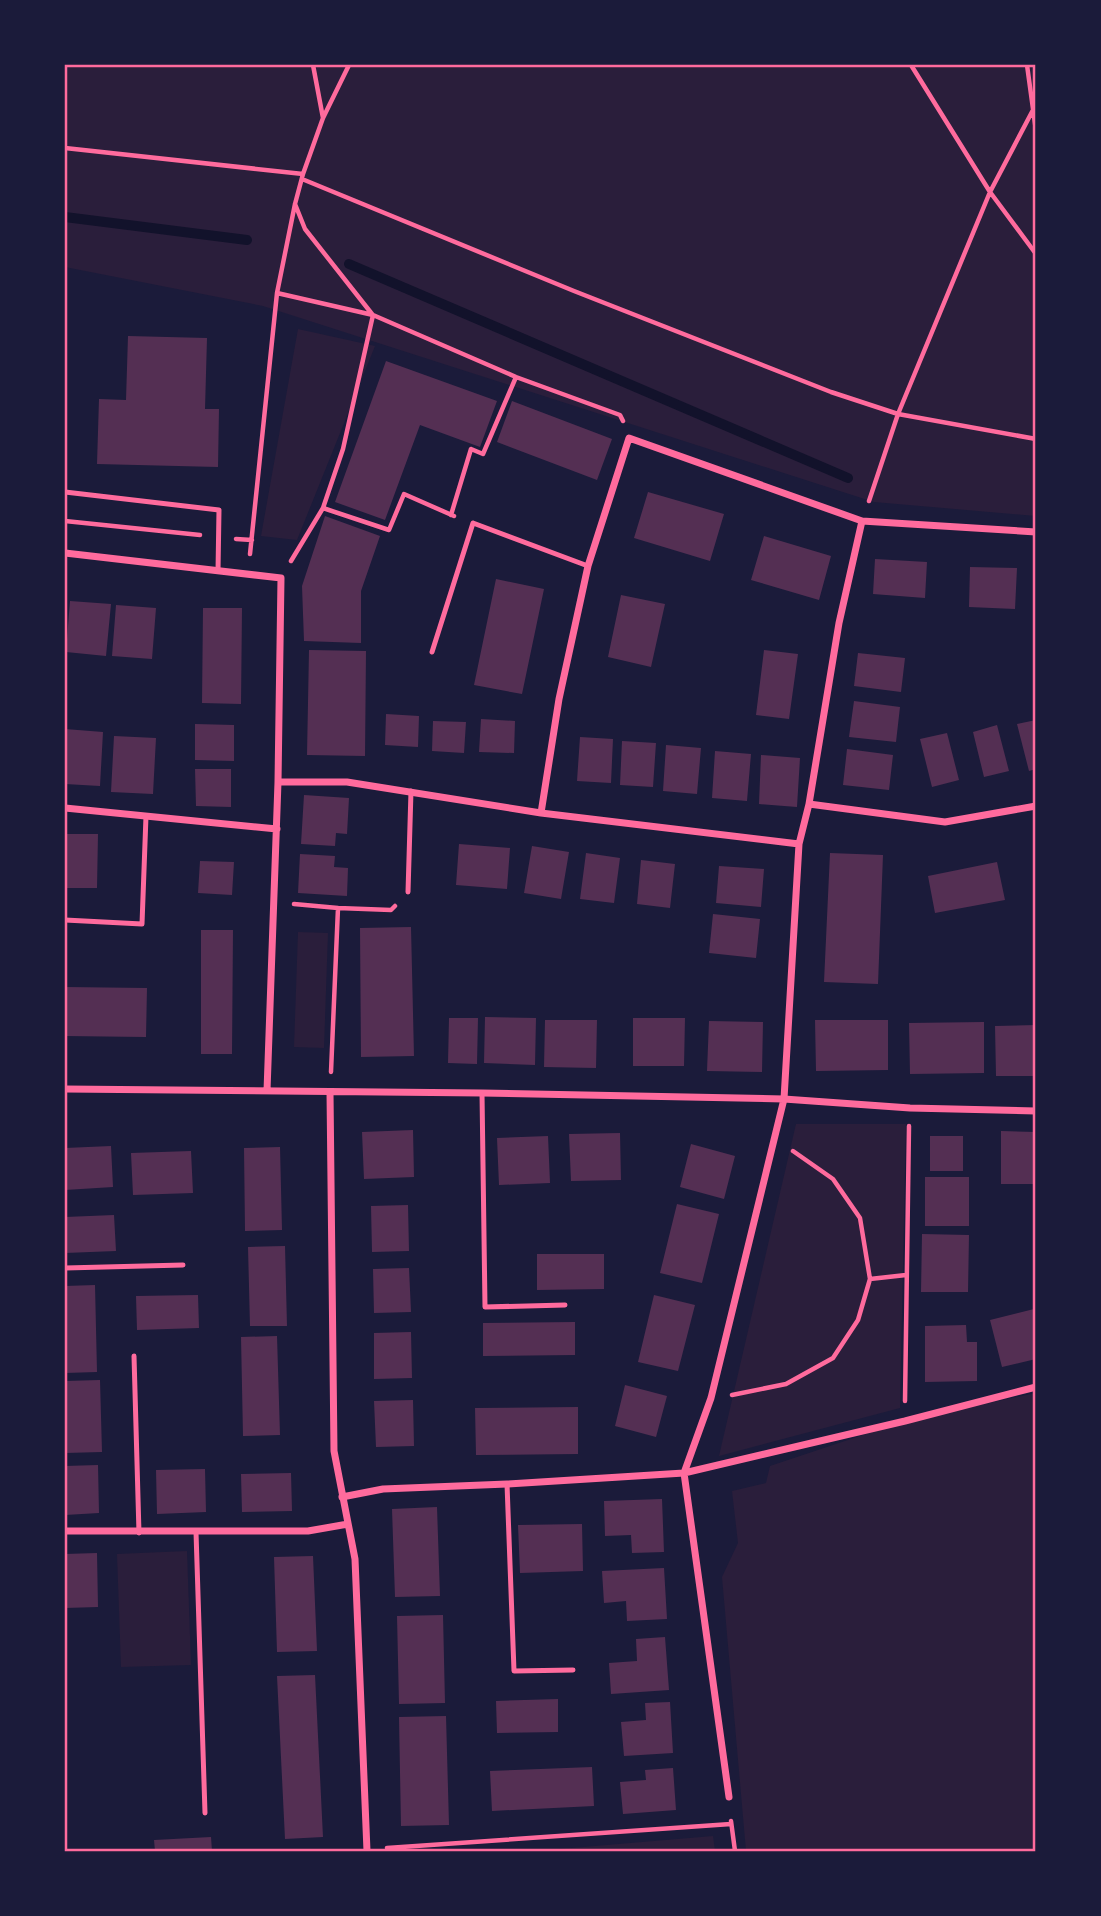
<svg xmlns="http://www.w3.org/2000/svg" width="1101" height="1916" viewBox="0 0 1101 1916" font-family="Barlow,sans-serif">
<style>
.green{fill:#2a1e3b}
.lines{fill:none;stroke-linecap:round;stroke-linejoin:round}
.stream{stroke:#12122b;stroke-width:10}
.building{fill:#542f53}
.path{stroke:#ff6b9d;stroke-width:4.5}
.service{stroke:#ff6b9d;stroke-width:5}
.minor{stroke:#ff6b9d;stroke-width:7}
.neatline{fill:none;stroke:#ff6b9d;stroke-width:2.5}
</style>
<rect width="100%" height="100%" fill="#1b1b3a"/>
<!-- green -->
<path class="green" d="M 65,65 L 1036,65 L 1036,516 L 874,502 L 263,306 L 65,267 Z
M 298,329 L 375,346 L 297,540 L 261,536 Z
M 298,932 L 328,933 L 324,1048 L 294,1047 Z
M 796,1124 L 906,1124 L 900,1408 L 719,1456 Z
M 1036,1393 L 1036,1851 L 746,1851 L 722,1577 L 738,1543 L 732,1491 L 766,1483 L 770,1466 L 905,1421 Z
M 187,1551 L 191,1665 L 121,1667 L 117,1554 Z
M 713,1836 L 715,1851 L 536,1851 Z"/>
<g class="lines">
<!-- stream -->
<path class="stream" d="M 65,217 L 247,240
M 349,264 L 848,478"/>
</g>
<!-- building -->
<path class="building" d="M 128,336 L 207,338 L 205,409 L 219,409 L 218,467 L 97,464 L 99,399 L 126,400 Z
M 386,361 L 497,401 L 480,447 L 420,425 L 385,520 L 335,502 Z
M 512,401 L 612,439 L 597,480 L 497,442 Z
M 648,492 L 724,514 L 710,561 L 634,538 Z
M 325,516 L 380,536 L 361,591 L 361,643 L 304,641 L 302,586 Z
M 764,536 L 831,556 L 819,600 L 751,580 Z
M 875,559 L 927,562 L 925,598 L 873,594 Z
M 970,567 L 1017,568 L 1015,609 L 969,607 Z
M 496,579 L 544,589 L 522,694 L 474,685 Z
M 621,595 L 665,604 L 651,667 L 608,657 Z
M 70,601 L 111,604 L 106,656 L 66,652 Z
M 116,605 L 156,608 L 152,659 L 112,656 Z
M 203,608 L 242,608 L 241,704 L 202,703 Z
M 309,650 L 366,651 L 365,756 L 307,755 Z
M 764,650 L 798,654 L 789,719 L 756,715 Z
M 858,653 L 905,658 L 901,692 L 854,686 Z
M 854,701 L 900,707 L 896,742 L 849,737 Z
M 386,714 L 419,716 L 418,747 L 385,745 Z
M 481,719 L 515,721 L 514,753 L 479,752 Z
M 1036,720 L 1036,769 L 1029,771 L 1017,724 Z
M 433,721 L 466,722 L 464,753 L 432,751 Z
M 195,724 L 234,725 L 234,761 L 195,760 Z
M 997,725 L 1009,771 L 984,777 L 973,732 Z
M 65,729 L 103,732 L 100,786 L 65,784 Z
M 947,733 L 959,780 L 932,787 L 920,739 Z
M 114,736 L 156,738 L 153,794 L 111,792 Z
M 580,737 L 613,739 L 611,783 L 577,781 Z
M 622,741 L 656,743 L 653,787 L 620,785 Z
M 666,745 L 701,748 L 697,794 L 663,791 Z
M 847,749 L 893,755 L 889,790 L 843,785 Z
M 715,751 L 751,754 L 747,801 L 712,798 Z
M 761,755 L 800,758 L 797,807 L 759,804 Z
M 195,769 L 231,769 L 231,807 L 196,806 Z
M 304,795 L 349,798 L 347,834 L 336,833 L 335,846 L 301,844 Z
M 65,834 L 98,834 L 97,888 L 65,888 Z
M 459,844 L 510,848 L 507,889 L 456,885 Z
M 532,846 L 569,852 L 561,899 L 524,893 Z
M 586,853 L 620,858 L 614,903 L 580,899 Z
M 830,853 L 883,855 L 878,984 L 824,982 Z
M 300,854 L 335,856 L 334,867 L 348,868 L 347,896 L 298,893 Z
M 641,860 L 675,864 L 670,908 L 637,904 Z
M 200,861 L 234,862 L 232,895 L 198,893 Z
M 997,862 L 1005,900 L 935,913 L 928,876 Z
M 719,866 L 764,869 L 761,907 L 716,903 Z
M 713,914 L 760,919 L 756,958 L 709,953 Z
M 411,927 L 414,1056 L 361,1057 L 360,928 Z
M 201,930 L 233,930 L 232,1054 L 201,1054 Z
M 65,987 L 147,988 L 146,1037 L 65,1036 Z
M 485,1017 L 536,1018 L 535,1065 L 484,1063 Z
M 449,1018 L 478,1018 L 477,1064 L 448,1063 Z
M 633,1018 L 685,1018 L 684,1066 L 633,1066 Z
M 545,1020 L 597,1020 L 596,1068 L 544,1067 Z
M 815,1020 L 888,1020 L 888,1070 L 816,1071 Z
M 709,1021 L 763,1022 L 762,1072 L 707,1071 Z
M 984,1022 L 984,1073 L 910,1074 L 909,1023 Z
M 1036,1025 L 1036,1076 L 996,1076 L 995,1026 Z
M 413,1130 L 414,1177 L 364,1179 L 362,1132 Z
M 1001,1131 L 1036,1132 L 1036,1184 L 1001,1184 Z
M 620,1133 L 621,1180 L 571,1181 L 569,1134 Z
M 548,1136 L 550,1183 L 499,1185 L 497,1138 Z
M 930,1136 L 963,1136 L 963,1171 L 930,1171 Z
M 691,1144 L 735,1156 L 724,1199 L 680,1187 Z
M 111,1146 L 113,1187 L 65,1190 L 65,1148 Z
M 280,1147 L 282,1230 L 245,1231 L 244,1148 Z
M 191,1151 L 193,1193 L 133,1195 L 131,1153 Z
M 925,1177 L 969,1177 L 969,1226 L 925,1226 Z
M 677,1204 L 719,1214 L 702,1283 L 660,1273 Z
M 408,1205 L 409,1251 L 372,1252 L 371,1206 Z
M 114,1215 L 116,1251 L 65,1253 L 65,1217 Z
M 922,1234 L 969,1235 L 968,1292 L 921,1292 Z
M 285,1246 L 287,1326 L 250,1326 L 248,1247 Z
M 537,1254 L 604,1254 L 604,1289 L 537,1290 Z
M 409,1268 L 411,1312 L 374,1313 L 373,1269 Z
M 95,1285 L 97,1372 L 65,1373 L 65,1286 Z
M 198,1295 L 199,1328 L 137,1330 L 136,1296 Z
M 654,1295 L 695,1305 L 678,1371 L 638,1362 Z
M 1034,1309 L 1036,1359 L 1002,1367 L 990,1320 Z
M 575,1322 L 575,1355 L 483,1356 L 483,1323 Z
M 966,1325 L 967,1342 L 977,1342 L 977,1381 L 925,1382 L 925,1326 Z
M 411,1332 L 412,1378 L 374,1379 L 374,1333 Z
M 277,1336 L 280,1435 L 243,1436 L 241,1337 Z
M 100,1380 L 102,1452 L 65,1453 L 65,1381 Z
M 625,1385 L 667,1396 L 656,1437 L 615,1426 Z
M 413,1400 L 414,1446 L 376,1447 L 374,1401 Z
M 578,1407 L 578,1454 L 476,1455 L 475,1408 Z
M 98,1465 L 99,1513 L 65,1515 L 65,1466 Z
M 205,1469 L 206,1512 L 157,1514 L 156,1470 Z
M 291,1473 L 292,1511 L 242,1512 L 241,1474 Z
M 662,1499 L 664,1552 L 632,1553 L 631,1535 L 605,1536 L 604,1501 Z
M 437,1507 L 440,1596 L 395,1597 L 392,1509 Z
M 582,1524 L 583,1571 L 520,1573 L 518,1525 Z
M 97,1553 L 98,1607 L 65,1608 L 65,1554 Z
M 313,1556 L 317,1651 L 277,1652 L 274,1557 Z
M 664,1568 L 667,1619 L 627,1621 L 626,1601 L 604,1603 L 602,1571 Z
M 443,1615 L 445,1703 L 399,1704 L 397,1616 Z
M 665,1637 L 669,1690 L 611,1694 L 609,1663 L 637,1661 L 636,1639 Z
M 315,1675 L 323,1837 L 285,1839 L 277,1676 Z
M 558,1699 L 558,1732 L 497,1733 L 496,1701 Z
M 670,1702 L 673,1753 L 624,1756 L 621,1722 L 646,1720 L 645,1703 Z
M 446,1716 L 449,1825 L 401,1826 L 399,1717 Z
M 592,1767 L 594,1806 L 492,1811 L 490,1771 Z
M 673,1768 L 676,1810 L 623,1814 L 620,1782 L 646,1780 L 645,1770 Z
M 211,1837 L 212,1851 L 155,1851 L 154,1840 Z"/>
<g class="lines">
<!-- path -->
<path class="path" d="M 313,65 L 323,118
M 911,65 L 990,192 L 1036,254
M 1027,65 L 1036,131
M 65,148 L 303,174
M 302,179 L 574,291 L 831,392 L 898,414 L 1036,439
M 295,204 L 305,229 L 372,314
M 277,293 L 373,315 L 516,377 L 620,415 L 623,421
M 869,501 L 898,414 L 990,192 L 1033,110
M 323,508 L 389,530 L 404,494 L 454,516
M 451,515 L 471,449 L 483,454 L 516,377
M 65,521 L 200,535
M 236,539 L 252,540
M 250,554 L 277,293 L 295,204 L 303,174 L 323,118 L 349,65
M 291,561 L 323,508 L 343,449 L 373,315
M 294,904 L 338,908 L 331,1072
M 338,908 L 391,910 L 395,906
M 870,1279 L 906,1275
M 732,1395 L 786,1384 L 833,1358 L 858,1320 L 870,1279 L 860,1218 L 833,1179 L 793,1151
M 905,1401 L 909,1126
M 731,1821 L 735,1851
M 387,1848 L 731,1824"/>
<!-- service -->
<path class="service" d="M 65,492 L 219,510 L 218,571
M 432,652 L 473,523 L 588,566
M 408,892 L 411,791
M 65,920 L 142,924 L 146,816
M 482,1093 L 485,1307 L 565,1305
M 65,1268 L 183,1265
M 134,1356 L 139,1533
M 507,1484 L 514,1671 L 573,1670
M 196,1532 L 205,1813"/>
<!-- minor -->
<path class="minor" d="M 65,553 L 281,578 L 278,782 L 267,1091
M 278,782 L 347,782 L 541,813 L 799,844
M 809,804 L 945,822 L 1036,806
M 65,808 L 277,829
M 541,813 L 559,699 L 588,566 L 629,438 L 862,521 L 1036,532
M 65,1089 L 482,1093 L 784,1099 L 910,1108 L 1036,1111
M 330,1092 L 334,1451 L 355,1559 L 367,1851
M 342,1497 L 383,1489 L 507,1484 L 684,1473 L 905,1421 L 1036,1387
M 65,1531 L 308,1531 L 348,1524
M 729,1797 L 684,1473 L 711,1398 L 784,1099 L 799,844 L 809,804 L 839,623 L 862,521"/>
</g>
<!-- border -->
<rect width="1101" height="1916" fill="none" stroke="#1b1b3a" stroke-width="133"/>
<rect x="66" y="66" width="968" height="1784" class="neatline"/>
</svg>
